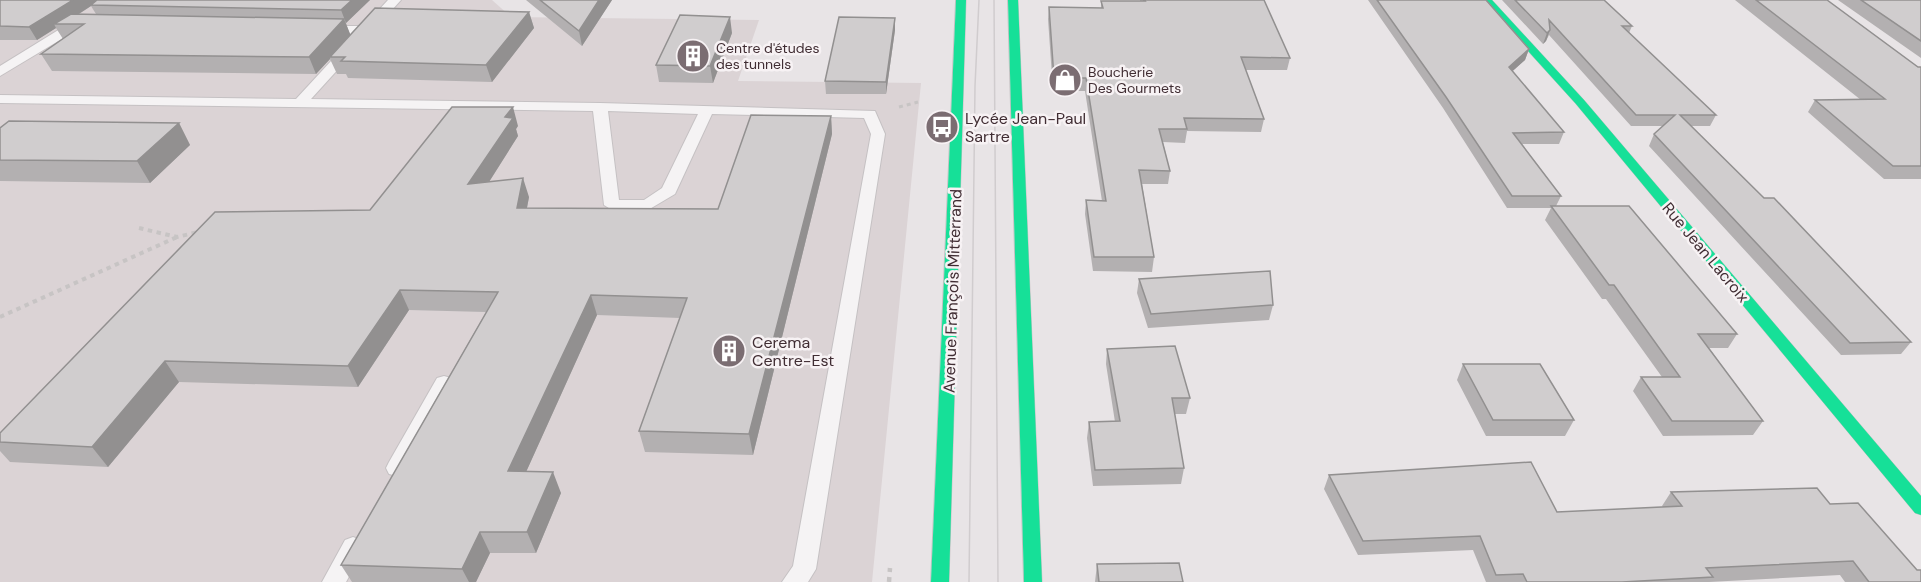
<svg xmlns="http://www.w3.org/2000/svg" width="1921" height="582" viewBox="0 0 1921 582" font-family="'DM Sans',sans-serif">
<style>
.built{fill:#dbd3d5}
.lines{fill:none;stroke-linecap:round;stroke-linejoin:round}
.lane-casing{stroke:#c5c1c3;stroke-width:2}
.fast-casing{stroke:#c5c1c3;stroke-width:1}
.path-far2{stroke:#c7c4c4;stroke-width:3;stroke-dasharray:4 4;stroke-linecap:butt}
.path-far1{stroke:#c7c4c4;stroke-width:4;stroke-dasharray:4.5 4.5;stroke-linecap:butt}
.path{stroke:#c7c4c4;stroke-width:4.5;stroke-dasharray:5 5;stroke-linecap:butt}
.lane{fill:#f5f3f4;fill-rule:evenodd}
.fast{fill:#16e098;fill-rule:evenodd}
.tram{stroke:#d0ccce;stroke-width:1.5}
.wall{fill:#b3b0b1;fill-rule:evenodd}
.shaded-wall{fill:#929090}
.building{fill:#d0cdce;stroke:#929090;stroke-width:1.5}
.labels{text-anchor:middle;stroke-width:5;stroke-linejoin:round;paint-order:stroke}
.far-poi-label{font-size:14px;fill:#402d33;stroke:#f7f2f4;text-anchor:start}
.poi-label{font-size:16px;fill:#402d33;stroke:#f7f2f4;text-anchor:start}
.street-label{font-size:16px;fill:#402d33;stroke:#f7f2f4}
</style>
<rect width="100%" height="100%" fill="#e8e4e6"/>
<!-- built -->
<path class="built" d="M 0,0 L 492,0 L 511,17 L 759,20 L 738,81 L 921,83 L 872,582 L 0,582 Z"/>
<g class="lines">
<defs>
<path id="lane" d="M 388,0 L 401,0 L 311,99 L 600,103 L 875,111 L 885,134 L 816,569 L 808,582 L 782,582 L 793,566 L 871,134 L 864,118 L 712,114 L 675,194 L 648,210 L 612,210 L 604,205 L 593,111 L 0,103 L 0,95 L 296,99 L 356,34 L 326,33 L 320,29 L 321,26 L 364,26 ZM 608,111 L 698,114 L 662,188 L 644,200 L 619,200 Z
M 82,20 L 86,21 L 86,27 L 80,28 L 0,76 L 0,66 L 73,21 Z
M 444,376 L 451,378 L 454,383 L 405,474 L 397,476 L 389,474 L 386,468 L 389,462 L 437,378 Z
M 353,537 L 361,540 L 365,547 L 346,582 L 322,582 L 345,540 Z"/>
<path id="fast" d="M 956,0 L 966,0 L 949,582 L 931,582 Z
M 1008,0 L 1018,0 L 1042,582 L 1024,582 Z
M 1482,0 L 1492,0 L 1584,100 L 1921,496 L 1921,515 L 1915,513 L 1576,104 Z"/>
</defs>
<!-- lane casing -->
<use href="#lane" class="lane-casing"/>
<!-- fast casing -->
<use href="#fast" class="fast-casing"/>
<!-- path-far2 -->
<path class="path-far2" d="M 899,107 L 918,102"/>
<!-- path-far1 -->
<path class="path-far1" d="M 139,228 L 177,237 L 198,232
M 0,317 L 177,237"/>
<!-- path -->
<path class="path" d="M 889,582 L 890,568"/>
<!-- lane -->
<use href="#lane" class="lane"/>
<!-- fast -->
<use href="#fast" class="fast"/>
<!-- tram -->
<path class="tram" d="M 994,0 L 998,582
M 969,582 L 975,86 L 979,0"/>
</g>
<!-- wall -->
<path class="wall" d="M 0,0 L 370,0 L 346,23 L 350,35 L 529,12 L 534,28 L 492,82 L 348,78 L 346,74 L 337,74 L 330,59 L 316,74 L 52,71 L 41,54 L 63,39 L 56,28 L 37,40 L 0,40 ZM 91,6 L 96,14 L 79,14 Z
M 526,0 L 612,0 L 582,46 Z
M 1140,0 L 1264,0 L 1290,58 L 1287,70 L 1245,70 L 1264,119 L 1261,132 L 1187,131 L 1185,143 L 1163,142 L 1170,171 L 1168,184 L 1142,184 L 1154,257 L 1152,272 L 1093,271 L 1085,214 L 1086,200 L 1102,201 L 1085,91 L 1053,91 L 1048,19 L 1049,7 L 1101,8 L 1101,1 L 1140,1 Z
M 1368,0 L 1486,0 L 1529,49 L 1525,60 L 1512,71 L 1564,132 L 1559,144 L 1522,144 L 1561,196 L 1556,206 L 1737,334 L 1728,348 L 1709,348 L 1763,421 L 1753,435 L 1663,436 L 1633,391 L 1641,377 L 1662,377 L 1606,299 L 1602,299 L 1545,220 L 1551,208 L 1507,208 L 1443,108 Z
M 1502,0 L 1604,0 L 1632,26 L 1629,33 L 1716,115 L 1710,126 L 1691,126 L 1911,342 L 1901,354 L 1841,355 L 1649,146 L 1654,134 L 1663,126 L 1631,126 L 1549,35 L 1546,41 L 1543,44 Z
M 1735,0 L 1827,0 L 1918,67 L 1921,67 L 1921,179 L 1884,179 L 1808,112 L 1815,100 L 1861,100 Z
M 1838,0 L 1921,0 L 1921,58 Z
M 895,18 L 895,30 L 886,94 L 826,94 L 825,81 Z
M 732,33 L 713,83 L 659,82 L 656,65 Z
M 831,116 L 832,134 L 753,455 L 645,452 L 639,431 L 680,318 L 597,315 L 526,472 L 561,493 L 536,553 L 490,553 L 476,582 L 352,582 L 341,565 L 486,312 L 409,310 L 358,387 L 179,382 L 108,467 L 10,462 L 0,451 L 0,433 L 370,210 L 518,126 L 516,129 L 518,136 L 489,182 L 529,197 L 527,208 L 718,209 Z
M 179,123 L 190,145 L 150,183 L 0,181 L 0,128 Z
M 1139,279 L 1273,305 L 1269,320 L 1148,328 L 1137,293 Z
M 1107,349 L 1190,398 L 1186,414 L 1175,414 L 1184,468 L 1181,484 L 1093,486 L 1087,438 L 1089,422 L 1115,422 L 1106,364 Z
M 1463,364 L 1574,420 L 1565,436 L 1486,436 L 1457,380 Z
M 1329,475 L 1557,512 L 1663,507 L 1662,506 L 1671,492 L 1830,504 L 1921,582 L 1845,582 L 1840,575 L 1709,582 L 1486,582 L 1473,550 L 1358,555 L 1324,489 Z
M 1097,564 L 1183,582 L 1095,582 Z"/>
<!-- shaded-wall -->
<path class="shaded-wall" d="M 73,0 L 101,0 L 91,5 L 91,6 L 63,24 L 54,24 L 56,28 L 37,40 L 29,27 Z
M 352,0 L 370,0 L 346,23 L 341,10 Z
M 599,0 L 612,0 L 582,46 L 579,31 Z
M 529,12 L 534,28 L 492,82 L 486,65 Z
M 730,17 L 732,33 L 713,83 L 710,66 Z
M 895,18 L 895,30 L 886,94 L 886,82 Z
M 344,19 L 351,36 L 330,57 L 330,59 L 316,74 L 309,57 Z
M 1550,30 L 1546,41 L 1543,44 L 1547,33 Z
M 1529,49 L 1525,60 L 1505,78 L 1509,67 Z
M 513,107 L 518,126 L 516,129 L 518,136 L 475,204 L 468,184 L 505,117 Z
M 831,116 L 832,134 L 753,455 L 749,434 Z
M 179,123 L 190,145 L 150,183 L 137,161 Z
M 523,178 L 529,197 L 523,228 L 517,208 Z
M 400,290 L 409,310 L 358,387 L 348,366 Z
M 591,295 L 597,315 L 517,492 L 508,471 Z
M 165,361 L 179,382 L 108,467 L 92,447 Z
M 553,472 L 561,493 L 536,553 L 527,532 Z
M 480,532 L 490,553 L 476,582 L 469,582 L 462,569 Z"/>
<!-- building -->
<path class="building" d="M 0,0 L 73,0 L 29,27 L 0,26 Z
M 97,0 L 352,0 L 341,10 L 91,5 Z
M 540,0 L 599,0 L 579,31 Z
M 1144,0 L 1264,0 L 1290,58 L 1241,57 L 1264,119 L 1184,118 L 1187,129 L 1159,129 L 1170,171 L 1139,170 L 1154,257 L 1094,257 L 1086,200 L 1106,201 L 1086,78 L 1054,78 L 1049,7 L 1103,8 L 1101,1 L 1145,1 Z
M 1377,0 L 1486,0 L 1529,49 L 1509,67 L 1564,132 L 1513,133 L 1561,196 L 1512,196 L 1446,97 Z
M 1515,0 L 1604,0 L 1632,26 L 1622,26 L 1716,115 L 1680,115 L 1764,198 L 1774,198 L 1911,342 L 1850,343 L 1654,134 L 1675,115 L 1636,115 L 1549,20 L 1550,30 L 1547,33 Z
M 1756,0 L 1827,0 L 1918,67 L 1921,67 L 1921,166 L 1893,166 L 1815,100 L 1885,99 Z
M 1861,0 L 1921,0 L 1921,41 Z
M 375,8 L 529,12 L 486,65 L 341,61 L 345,57 L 330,57 Z
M 71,14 L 344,19 L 309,57 L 41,54 L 84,24 L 54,24 Z
M 680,15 L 730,17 L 710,66 L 656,65 Z
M 839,17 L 895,18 L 886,82 L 825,81 Z
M 452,107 L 513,107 L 505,117 L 513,118 L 468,184 L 523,178 L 517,208 L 718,209 L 751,115 L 831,116 L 749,434 L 639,431 L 687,298 L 591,295 L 508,471 L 553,472 L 527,532 L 480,532 L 462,569 L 341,565 L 498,292 L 400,290 L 348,366 L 165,361 L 92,447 L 0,442 L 0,433 L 215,212 L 370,210 Z
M 9,121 L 179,123 L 137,161 L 0,160 L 0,128 Z
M 1551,206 L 1629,206 L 1737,334 L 1698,334 L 1763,421 L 1672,421 L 1641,377 L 1680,377 L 1614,285 L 1609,285 Z
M 1270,271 L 1273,305 L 1151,314 L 1139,279 Z
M 1175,346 L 1190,398 L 1172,398 L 1184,468 L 1095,470 L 1089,422 L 1120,421 L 1107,349 Z
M 1463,364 L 1540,364 L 1574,420 L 1493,420 Z
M 1531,462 L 1557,512 L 1682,506 L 1671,492 L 1817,488 L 1830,504 L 1858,503 L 1917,570 L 1921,570 L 1921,582 L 1869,582 L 1853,561 L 1706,568 L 1713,577 L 1622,582 L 1527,582 L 1523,574 L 1496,575 L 1480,536 L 1363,541 L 1329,475 Z
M 1179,563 L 1183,582 L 1099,582 L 1097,564 Z"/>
<!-- icons -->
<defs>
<symbol id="building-disc" viewBox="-11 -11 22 22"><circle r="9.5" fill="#7b6d72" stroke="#f7f2f4"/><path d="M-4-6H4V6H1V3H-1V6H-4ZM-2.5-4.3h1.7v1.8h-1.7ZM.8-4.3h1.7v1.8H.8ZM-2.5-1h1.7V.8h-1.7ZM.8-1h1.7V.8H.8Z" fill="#fff"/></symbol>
<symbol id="shop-disc" viewBox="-11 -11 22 22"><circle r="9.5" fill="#7b6d72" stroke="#f7f2f4"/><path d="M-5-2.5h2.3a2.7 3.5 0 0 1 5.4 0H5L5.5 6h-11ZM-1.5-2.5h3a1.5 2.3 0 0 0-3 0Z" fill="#fff"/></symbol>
<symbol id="bus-disc" viewBox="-11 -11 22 22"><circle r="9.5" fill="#7b6d72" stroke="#f7f2f4"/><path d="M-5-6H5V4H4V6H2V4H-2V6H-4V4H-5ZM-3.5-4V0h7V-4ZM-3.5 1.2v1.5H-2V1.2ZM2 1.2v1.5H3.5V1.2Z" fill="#fff"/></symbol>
</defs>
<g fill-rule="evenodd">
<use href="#building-disc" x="674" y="37" width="38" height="38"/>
<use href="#shop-disc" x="1046" y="61" width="38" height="38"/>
<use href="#bus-disc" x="923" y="108" width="38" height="38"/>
<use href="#building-disc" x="710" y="332" width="38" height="38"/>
</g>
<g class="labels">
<!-- far-poi labels -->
<g class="far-poi-label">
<text x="716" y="53">Centre d'études<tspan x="716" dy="16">des tunnels</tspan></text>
<text x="1088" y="77">Boucherie<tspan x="1088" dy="16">Des Gourmets</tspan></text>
</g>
<!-- poi labels -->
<g class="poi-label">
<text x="965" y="124">Lycée Jean-Paul<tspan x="965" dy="18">Sartre</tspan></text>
<text x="752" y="348">Cerema<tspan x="752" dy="18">Centre-Est</tspan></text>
</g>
<!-- street labels -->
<g class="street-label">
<text transform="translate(1706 252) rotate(50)" y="6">Rue Jean Lacroix</text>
<text transform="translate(952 291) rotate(-88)" y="6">Avenue François Mitterrand</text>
</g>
</g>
</svg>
